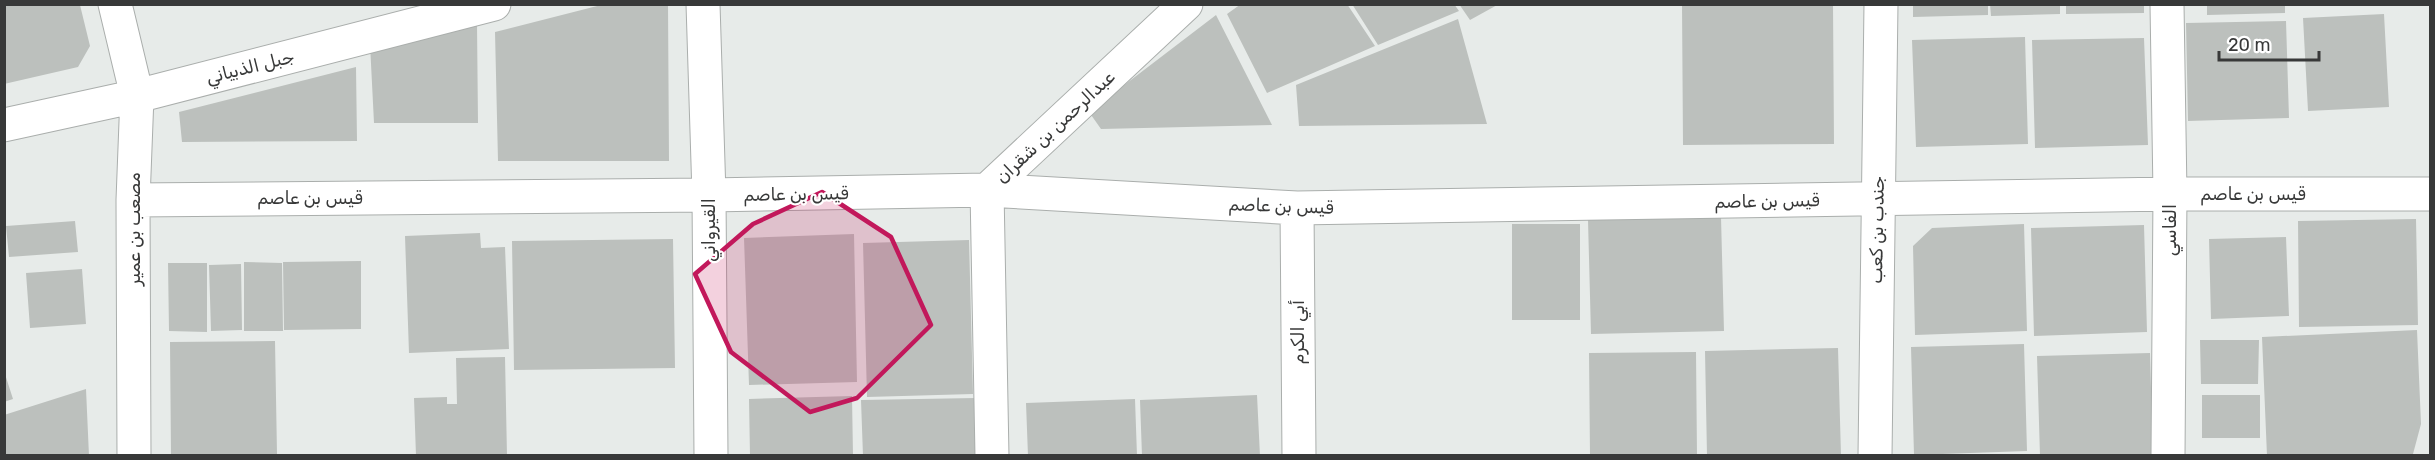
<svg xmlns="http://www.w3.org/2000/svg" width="2435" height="460" viewBox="0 0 2435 460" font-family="Rubik,Cairo,sans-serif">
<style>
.building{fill:#bcc0bd}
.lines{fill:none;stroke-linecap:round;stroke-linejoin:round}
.minor-casing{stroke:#aaaeac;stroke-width:35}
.minor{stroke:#fff;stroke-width:33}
.marked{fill:#c2185b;fill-opacity:0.2;stroke:#c2185b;stroke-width:4.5;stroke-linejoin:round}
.labels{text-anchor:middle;stroke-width:4.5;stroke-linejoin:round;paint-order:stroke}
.street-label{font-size:18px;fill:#383939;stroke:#fff}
</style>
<rect width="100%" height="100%" fill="#e7ebe9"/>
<!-- building -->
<path class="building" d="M 605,4 L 668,4 L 669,161 L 498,161 L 495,32 Z
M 1241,4 L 1347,4 L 1375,46 L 1267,93 L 1227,14 Z
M 1352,4 L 1454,4 L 1459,11 L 1378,45 Z
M 1459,4 L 1499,4 L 1470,20 Z
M 1682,4 L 1833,4 L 1834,144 L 1683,145 Z
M 1913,4 L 1988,4 L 1988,15 L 1913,17 Z
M 1990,4 L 2060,4 L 2060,14 L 1991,16 Z
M 2207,4 L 2285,4 L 2285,13 L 2207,15 Z
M 4,5 L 80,5 L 90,46 L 78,67 L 4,84 Z
M 2066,5 L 2144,5 L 2144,13 L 2066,14 Z
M 2384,14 L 2389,107 L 2308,111 L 2303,18 Z
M 1216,15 L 1272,125 L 1101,129 L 1089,112 Z
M 1458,19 L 1487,124 L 1299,126 L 1296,85 Z
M 2286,21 L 2289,118 L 2188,121 L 2186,23 Z
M 477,24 L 478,123 L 374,123 L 370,44 Z
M 2025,37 L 2028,144 L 1916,147 L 1912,40 Z
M 2144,38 L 2148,145 L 2035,148 L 2032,40 Z
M 356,67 L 357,141 L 182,142 L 179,112 Z
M 1721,217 L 1724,331 L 1591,334 L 1588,220 Z
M 2416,219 L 2418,325 L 2299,327 L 2298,221 Z
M 75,221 L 78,252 L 9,257 L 6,226 Z
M 1512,224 L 1580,224 L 1580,320 L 1512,320 Z
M 2024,224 L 2027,331 L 1915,335 L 1913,246 L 1932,228 Z
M 2144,225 L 2147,332 L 2034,336 L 2031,228 Z
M 480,233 L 481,248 L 505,247 L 509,349 L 409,353 L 405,236 Z
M 854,234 L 857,382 L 749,385 L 744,238 Z
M 2286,237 L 2289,316 L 2211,319 L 2209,239 Z
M 673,239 L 675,368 L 514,370 L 512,241 Z
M 969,240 L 973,394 L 867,397 L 863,243 Z
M 361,261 L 361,329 L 284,330 L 283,262 Z
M 244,262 L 282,263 L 283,331 L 244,331 Z
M 168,263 L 207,263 L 207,332 L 169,331 Z
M 241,264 L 242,330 L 211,331 L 209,265 Z
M 82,269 L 86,324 L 30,328 L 26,273 Z
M 2417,330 L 2421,424 L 2413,454 L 2267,456 L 2262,337 Z
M 2200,340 L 2259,340 L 2258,384 L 2201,384 Z
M 275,341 L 277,454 L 171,455 L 170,342 Z
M 2024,344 L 2027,451 L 1914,455 L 1911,347 Z
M 1838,348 L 1841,456 L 1707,456 L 1705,351 Z
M 1696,352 L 1697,456 L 1590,456 L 1589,353 Z
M 2150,353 L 2153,456 L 2040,456 L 2037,356 Z
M 505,357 L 507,456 L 416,456 L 414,398 L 447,397 L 447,404 L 457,404 L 456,358 Z
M 4,371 L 13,399 L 4,402 Z
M 86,389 L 89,456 L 4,456 L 4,415 Z
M 1257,395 L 1260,456 L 1142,456 L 1140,400 Z
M 2202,395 L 2260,395 L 2260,438 L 2202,438 Z
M 852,396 L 853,456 L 750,456 L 749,399 Z
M 976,398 L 978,456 L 863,456 L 861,400 Z
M 1135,399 L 1137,456 L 1028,456 L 1026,403 Z"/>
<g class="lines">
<defs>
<path id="minor" d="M 115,4 L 137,96 L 133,200 L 134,456
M 703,4 L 709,195 L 711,456
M 2167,4 L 2170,194 L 2168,456
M 4,125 L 137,96 L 494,4
M 133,200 L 709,195 L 987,190 L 1297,208 L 2170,194 L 2430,194
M 1297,208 L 1299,456
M 992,456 L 987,190 L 1186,4
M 1875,456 L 1881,4"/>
</defs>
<!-- minor casing -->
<use href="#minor" class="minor-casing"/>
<!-- minor -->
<use href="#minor" class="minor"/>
</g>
<!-- marked area -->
<path class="marked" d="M 822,192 L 891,237 L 931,325 L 857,398 L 810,412 L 731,352 L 695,274 L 753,224 Z"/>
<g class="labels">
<!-- street labels -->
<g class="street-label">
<text transform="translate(250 67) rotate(-14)" y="6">جبل الذبياني</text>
<text transform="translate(1055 127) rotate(-43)" y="6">عبدالرحمن بن شقران</text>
<text transform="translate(796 194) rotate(-1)" y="6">قيس بن عاصم</text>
<text x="2253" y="200">قيس بن عاصم</text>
<text x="310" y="204">قيس بن عاصم</text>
<text transform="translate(1767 201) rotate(-1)" y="6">قيس بن عاصم</text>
<text transform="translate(1281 206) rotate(2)" y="6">قيس بن عاصم</text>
<text transform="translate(134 229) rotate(-90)" y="6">مصعب بن عمير</text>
<text transform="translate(709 230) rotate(-90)" y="6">القيرواني</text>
<text transform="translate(1877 230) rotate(-89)" y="6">جندب بن كعب</text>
<text transform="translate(2170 230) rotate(-90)" y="6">الفاسي</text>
<text transform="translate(1298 332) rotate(-90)" y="6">أبي الكرم</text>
</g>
</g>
<!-- border -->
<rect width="2435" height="460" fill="none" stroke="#383939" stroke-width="12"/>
<!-- scale -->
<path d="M2219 51v9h100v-9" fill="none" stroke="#383939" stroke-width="3"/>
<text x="2228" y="51" font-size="18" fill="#383939" stroke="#ffffff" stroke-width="4.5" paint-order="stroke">20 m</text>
</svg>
